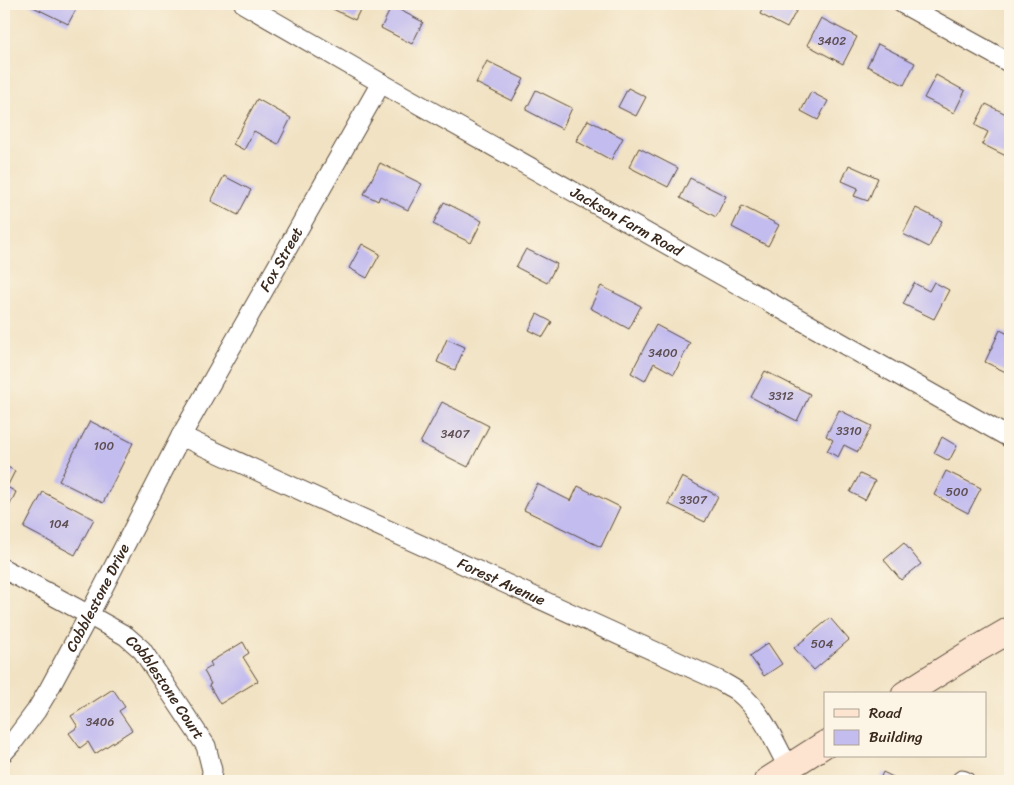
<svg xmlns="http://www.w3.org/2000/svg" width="1014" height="785" viewBox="0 0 1014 785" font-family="Sriracha,sans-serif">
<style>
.building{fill:#c2bcef}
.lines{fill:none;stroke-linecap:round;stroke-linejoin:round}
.minor-casing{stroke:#564637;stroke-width:21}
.secondary-casing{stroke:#564637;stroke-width:28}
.minor{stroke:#fff;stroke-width:19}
.secondary{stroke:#fde4d1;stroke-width:26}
.labels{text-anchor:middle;stroke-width:4.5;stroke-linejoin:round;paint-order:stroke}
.number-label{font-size:12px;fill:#5d4e52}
.street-label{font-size:15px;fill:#3b2a1e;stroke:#fcf5e5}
</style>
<rect width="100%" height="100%" fill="#fcf5e5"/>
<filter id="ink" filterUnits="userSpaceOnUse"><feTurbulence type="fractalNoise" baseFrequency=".02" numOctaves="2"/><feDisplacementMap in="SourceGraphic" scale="10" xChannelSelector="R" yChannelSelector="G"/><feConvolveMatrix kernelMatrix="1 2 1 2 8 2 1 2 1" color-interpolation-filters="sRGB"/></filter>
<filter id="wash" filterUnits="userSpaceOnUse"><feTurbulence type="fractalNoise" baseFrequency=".0096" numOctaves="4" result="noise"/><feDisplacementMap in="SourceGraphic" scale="20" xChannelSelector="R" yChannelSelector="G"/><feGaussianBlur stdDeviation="1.12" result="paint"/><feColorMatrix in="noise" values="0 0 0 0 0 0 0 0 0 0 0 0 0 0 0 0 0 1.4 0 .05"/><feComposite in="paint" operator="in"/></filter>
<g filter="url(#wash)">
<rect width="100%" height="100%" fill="#f1e2c3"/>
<g id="blocks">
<!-- building -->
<path class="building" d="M 27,4 L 79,4 L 68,24 Z
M 323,4 L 363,4 L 355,20 Z
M 765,4 L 800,4 L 787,28 L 760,14 Z
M 392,6 L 423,22 L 412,44 L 381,28 Z
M 821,18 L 857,37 L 843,64 L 807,45 Z
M 878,44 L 915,63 L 904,85 L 867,66 Z
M 487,61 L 524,79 L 512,101 L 476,83 Z
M 936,75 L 965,91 L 954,113 L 924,98 Z
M 628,88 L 646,97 L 636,116 L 618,107 Z
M 536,90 L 572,108 L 562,129 L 526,110 Z
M 811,92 L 828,101 L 818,120 L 801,111 Z
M 257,99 L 291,118 L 278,144 L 254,131 L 244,150 L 233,144 Z
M 986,104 L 1010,116 L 1010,158 L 982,144 L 988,132 L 975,125 Z
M 588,120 L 623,138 L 611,160 L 576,141 Z
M 639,148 L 678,168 L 668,187 L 629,167 Z
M 380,163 L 422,184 L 408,210 L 380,196 L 378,201 L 364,194 Z
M 849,165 L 878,178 L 868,201 L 854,196 L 858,188 L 842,181 Z
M 224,176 L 251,190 L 238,215 L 211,201 Z
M 690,178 L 726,196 L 716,217 L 680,198 Z
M 444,202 L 482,221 L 471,243 L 433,224 Z
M 742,206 L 779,225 L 768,246 L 732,227 Z
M 916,208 L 942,221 L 929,247 L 903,234 Z
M 362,244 L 380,254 L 367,278 L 349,268 Z
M 526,249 L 557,264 L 547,283 L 516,267 Z
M 934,282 L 949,290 L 934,319 L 903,304 L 914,283 L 929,291 Z
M 601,286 L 641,306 L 629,329 L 590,308 Z
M 537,314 L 552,322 L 543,337 L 529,330 Z
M 656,325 L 690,343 L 674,374 L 654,363 L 645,381 L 631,373 Z
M 1000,330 L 1010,335 L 1010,374 L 985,362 Z
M 447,339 L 465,347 L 455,370 L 437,362 Z
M 765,371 L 810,394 L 797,421 L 751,397 Z
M 442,402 L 489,426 L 468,467 L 420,443 Z
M 839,410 L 872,426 L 858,452 L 844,445 L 838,457 L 827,451 L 833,440 L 826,436 Z
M 90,421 L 133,443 L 103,503 L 59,481 Z
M 942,437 L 957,446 L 949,461 L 934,453 Z
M 4,465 L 15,471 L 7,487 L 16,492 L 4,517 Z
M 946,471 L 981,488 L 968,513 L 934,495 Z
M 860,474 L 875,481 L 865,500 L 850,492 Z
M 682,477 L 718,496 L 705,522 L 668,504 Z
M 537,484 L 571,501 L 578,486 L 620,507 L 601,547 L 524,510 Z
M 43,492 L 94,519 L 75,555 L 24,528 Z
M 904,543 L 921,564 L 901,580 L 884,560 Z
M 830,618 L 849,640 L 814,670 L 794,648 Z
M 243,642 L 249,653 L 243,657 L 258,681 L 220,704 L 209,685 L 211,684 L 204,671 L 212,666 L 210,662 Z
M 768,643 L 782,664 L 764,676 L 750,656 Z
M 113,689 L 125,707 L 119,711 L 132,730 L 95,754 L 88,742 L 80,748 L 69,733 L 78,727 L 71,716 Z
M 883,772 L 901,781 L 879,781 Z
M 264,777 L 298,780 L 298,781 L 264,781 Z"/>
</g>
</g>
<g filter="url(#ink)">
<use href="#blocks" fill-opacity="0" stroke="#564637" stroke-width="1"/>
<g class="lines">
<defs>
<g id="minor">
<path id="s1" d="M 244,4 L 381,83 L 1010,438"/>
<path d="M 903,4 L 1010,63"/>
<path id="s2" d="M 181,436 L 720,681 C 725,684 731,687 737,691 C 761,710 774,740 788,767"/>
<path id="s3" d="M 4,569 L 89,615 L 126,636 L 142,650 L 206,746 L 212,770 L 211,781"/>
<path id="s4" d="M 4,752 L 13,742 L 36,711 L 48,691 L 89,615 L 181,436 L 381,83"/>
<path d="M 961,781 L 962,780 L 965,781"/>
</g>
<path id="secondary" d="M 905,694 L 972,652 L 1010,630
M 767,781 L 825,744"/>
</defs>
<!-- minor casing -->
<use href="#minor" class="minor-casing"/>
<!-- secondary casing -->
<use href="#secondary" class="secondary-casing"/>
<!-- minor -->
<use href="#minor" class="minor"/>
<!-- secondary -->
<use href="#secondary" class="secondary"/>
</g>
</g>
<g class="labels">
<!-- number labels -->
<g class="number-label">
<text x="832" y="45">3402</text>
<text x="663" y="357">3400</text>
<text x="781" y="400">3312</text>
<text x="849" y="435">3310</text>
<text x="455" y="438">3407</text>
<text x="104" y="450">100</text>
<text x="957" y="496">500</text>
<text x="693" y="504">3307</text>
<text x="59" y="528">104</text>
<text x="822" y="648">504</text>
<text x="100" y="726">3406</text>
</g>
<!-- street labels -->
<g class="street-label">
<text dy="5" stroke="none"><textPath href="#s1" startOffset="440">Jackson Farm Road</textPath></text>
<text dy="5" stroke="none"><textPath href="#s4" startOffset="566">Fox Street</textPath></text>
<text dy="5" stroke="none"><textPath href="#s2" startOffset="352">Forest Avenue</textPath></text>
<text dy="5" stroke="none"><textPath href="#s4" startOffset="181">Cobblestone Drive</textPath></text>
<text dy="5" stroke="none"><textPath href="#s3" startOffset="204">Cobblestone Court</textPath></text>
</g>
</g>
<!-- margin -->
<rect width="1014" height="785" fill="none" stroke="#fcf5e5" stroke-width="20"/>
<!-- legend -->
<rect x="824" y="692" width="162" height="65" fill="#fcf5e5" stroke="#afa495"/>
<rect x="834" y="709" width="25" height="8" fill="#fde4d1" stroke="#afa495"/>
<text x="869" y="718" font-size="15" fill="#3b2a1e">Road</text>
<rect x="834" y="730" width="25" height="15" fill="#c2bcef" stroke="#afa495"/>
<text x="869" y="742" font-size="15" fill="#3b2a1e">Building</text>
</svg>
